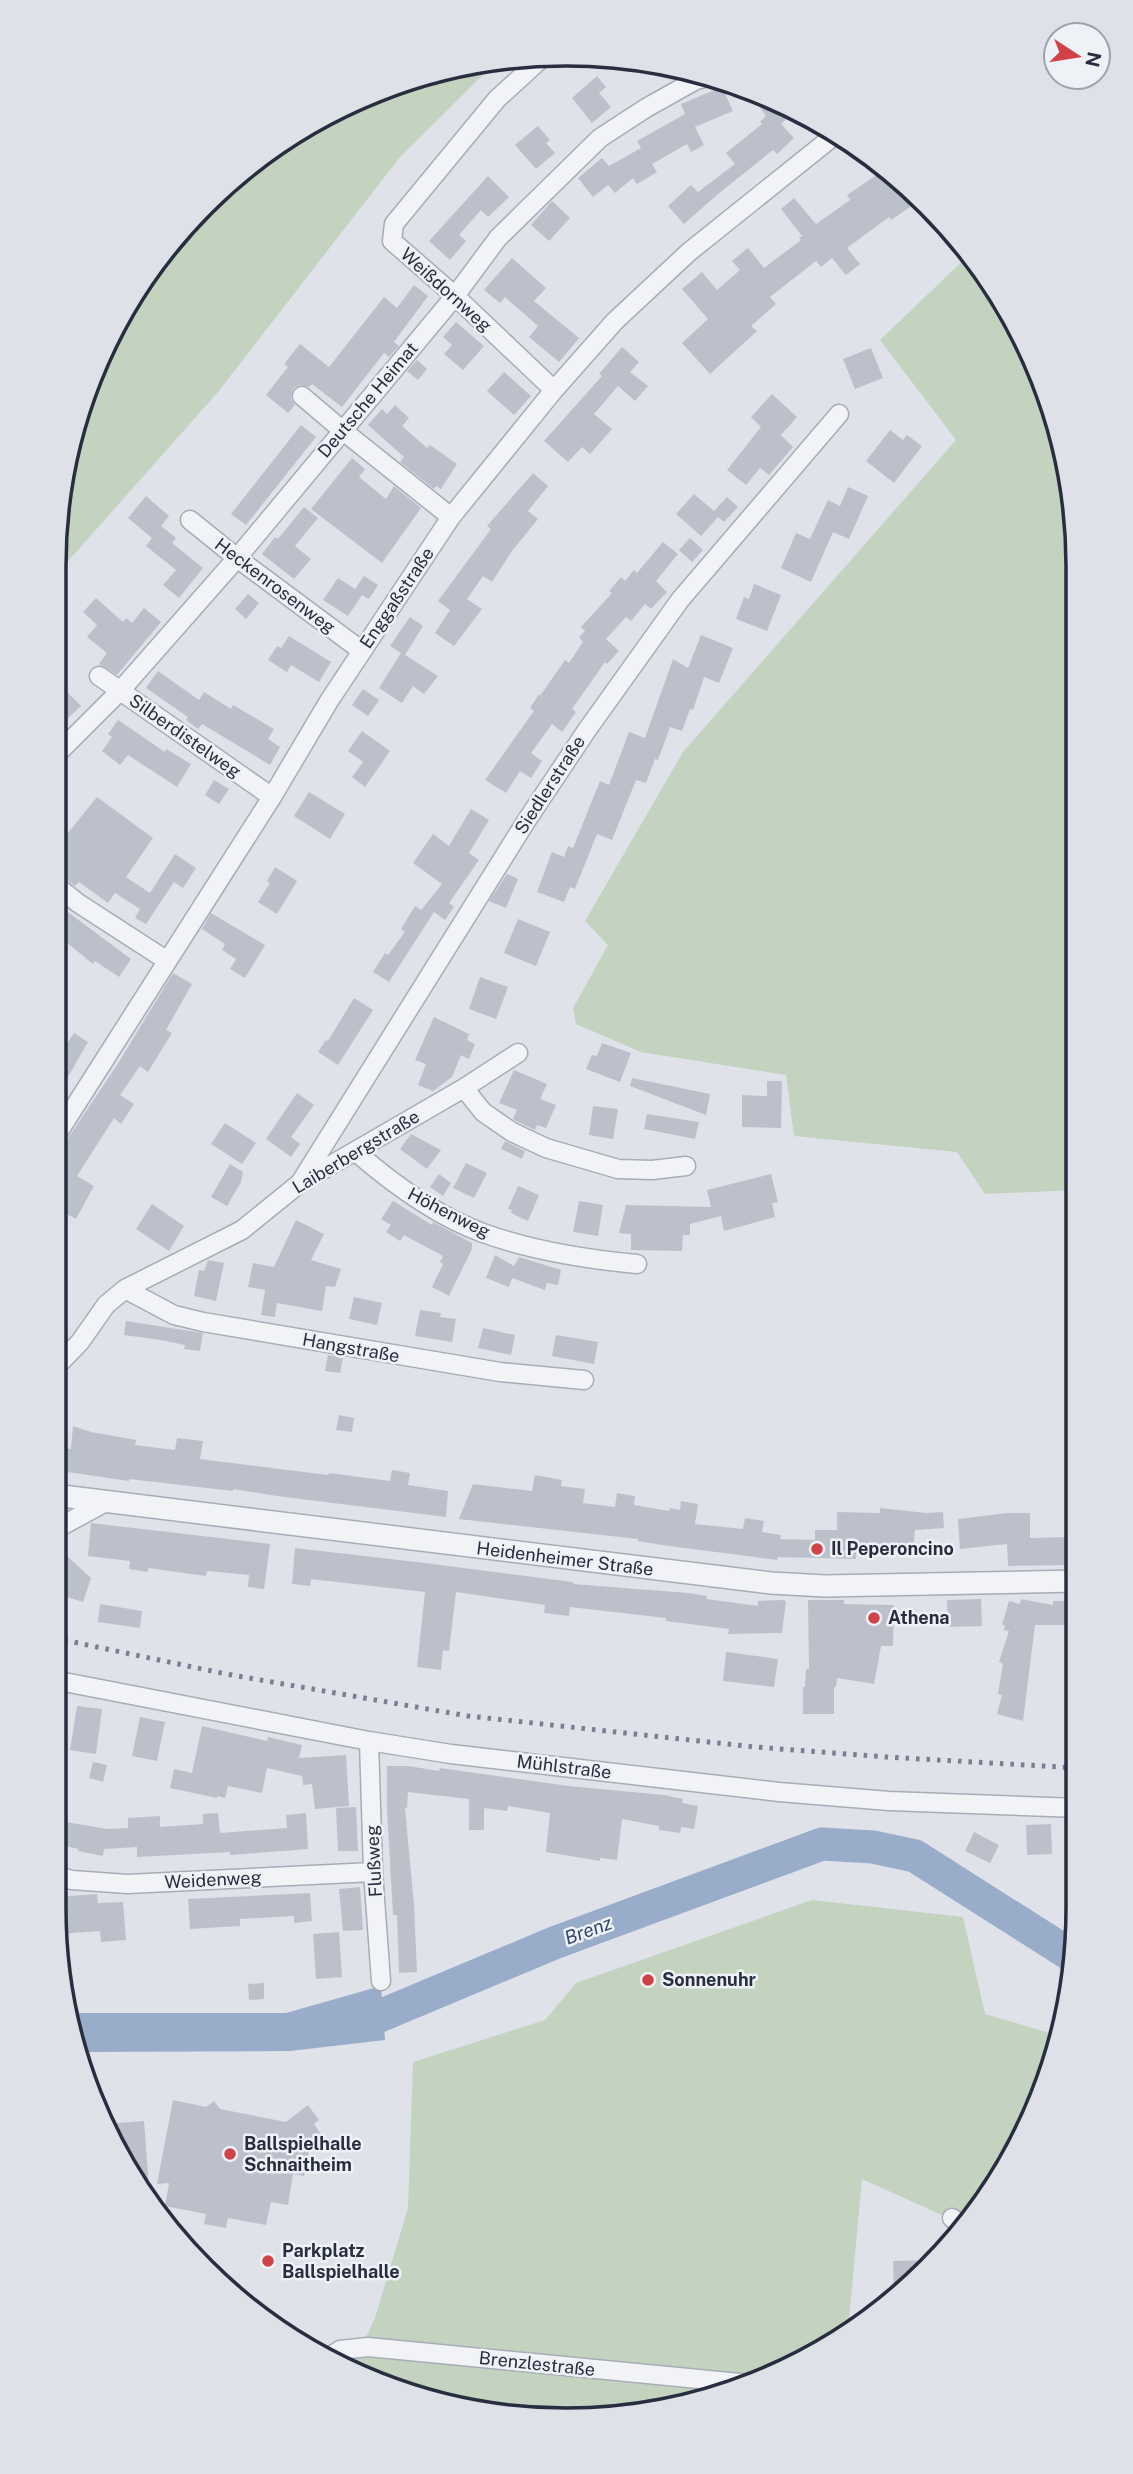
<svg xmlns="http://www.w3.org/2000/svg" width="1133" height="2474" viewBox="0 0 1133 2474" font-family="'Public Sans',sans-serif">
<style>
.green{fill:#c3d3c0}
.water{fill:#99acc9}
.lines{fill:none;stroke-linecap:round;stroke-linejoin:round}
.river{stroke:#99acc9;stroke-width:33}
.building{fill:#bcc0cb}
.minor-casing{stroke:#a8acb6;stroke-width:21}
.tertiary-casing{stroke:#a8acb6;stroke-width:24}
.minor{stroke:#f2f3f7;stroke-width:18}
.tertiary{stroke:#f2f3f7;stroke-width:21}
.rail{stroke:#787f92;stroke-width:5;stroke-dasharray:3.5 7;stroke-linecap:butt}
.poi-dot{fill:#d04148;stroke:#eef1f6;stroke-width:2.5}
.labels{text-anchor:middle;stroke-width:5;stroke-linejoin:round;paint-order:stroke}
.street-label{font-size:18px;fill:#282e40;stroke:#eef1f6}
.poi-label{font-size:18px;font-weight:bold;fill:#282e40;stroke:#eef1f6;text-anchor:start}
.water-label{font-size:19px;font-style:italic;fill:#314874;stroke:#eef1f6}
.rim{fill:none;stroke:#282e40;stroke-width:3.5}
</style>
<rect width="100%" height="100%" fill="#dfe2e9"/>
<!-- green -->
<path class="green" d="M 497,61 L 400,157 L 218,392 L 54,577 L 64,467 L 93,371 L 140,282 L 204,205 L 282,141 L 370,93 L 466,64 Z
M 971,253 L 1040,370 L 1074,499 L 1076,1190 L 985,1194 L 957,1152 L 794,1136 L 786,1075 L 641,1052 L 576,1024 L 573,1008 L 608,945 L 585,921 L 683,752 L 956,440 L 880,340 Z
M 812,1900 L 963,1917 L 985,2014 L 1060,2036 L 1040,2103 L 964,2225 L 862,2179 L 848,2330 L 822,2351 L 731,2393 L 634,2415 L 467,2410 L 352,2367 L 375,2318 L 408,2208 L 413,2062 L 545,2020 L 576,1983 Z"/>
<!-- water -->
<path class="water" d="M 381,1986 L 385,2040 L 290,2051 L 78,2052 L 72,2013 L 286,2013 Z"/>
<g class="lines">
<!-- river -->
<path class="river" d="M 339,2027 L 363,2023 L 554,1943 L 822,1844 L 873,1847 L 915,1856 L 1074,1957"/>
</g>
<!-- building -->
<path class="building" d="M 597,76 L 606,87 L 599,93 L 611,107 L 592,123 L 572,98 Z
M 722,87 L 733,111 L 695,127 L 704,145 L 691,152 L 687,144 L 652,164 L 657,172 L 637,184 L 633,178 L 615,193 L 608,185 L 593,197 L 578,178 L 602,158 L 609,166 L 641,148 L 637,141 L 685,114 L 681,104 Z
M 771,98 L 794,112 L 781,124 L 794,138 L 777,154 L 773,150 L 718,194 L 684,224 L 668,206 L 691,185 L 698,192 L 735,164 L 726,153 L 762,124 L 760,122 L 766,116 L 760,108 Z
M 538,126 L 550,140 L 546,143 L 555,153 L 536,169 L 515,145 Z
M 887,168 L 919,201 L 891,220 L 889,217 L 847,248 L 860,264 L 846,275 L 832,258 L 821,267 L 816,261 L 770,297 L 776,304 L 751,326 L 757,331 L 710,374 L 682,343 L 708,319 L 682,289 L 702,272 L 717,290 L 740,270 L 732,261 L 748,248 L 764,268 L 801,240 L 799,238 L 802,236 L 781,209 L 794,198 L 816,224 L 850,200 L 847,195 Z
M 488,176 L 509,197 L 488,217 L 481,210 L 459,235 L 466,241 L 450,260 L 429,241 Z
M 552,201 L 570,218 L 549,241 L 531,225 Z
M 512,258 L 546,288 L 534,301 L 579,338 L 559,362 L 529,337 L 538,326 L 505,297 L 500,303 L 484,290 Z
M 414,285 L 428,296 L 394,342 L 399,346 L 389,357 L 384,353 L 342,407 L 312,384 L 309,387 L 299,385 L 293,389 L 291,399 L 295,405 L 288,413 L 266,395 L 288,367 L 284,364 L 300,344 L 329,367 L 384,297 L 397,308 Z
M 456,322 L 484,346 L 463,370 L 444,354 L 452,345 L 443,337 Z
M 622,347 L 639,362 L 630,372 L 648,386 L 635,401 L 618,386 L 594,414 L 612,429 L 590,454 L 582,447 L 568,462 L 544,441 L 602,376 L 599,374 Z
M 871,348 L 883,378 L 855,389 L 843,359 Z
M 417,360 L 427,369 L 418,380 L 407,371 Z
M 504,372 L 531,396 L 514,415 L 487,391 Z
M 772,394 L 797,417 L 781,435 L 793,447 L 769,475 L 760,468 L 746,485 L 727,470 L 761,427 L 751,417 Z
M 395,405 L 409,418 L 402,426 L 427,448 L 430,445 L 457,464 L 441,489 L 436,486 L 434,489 L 400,462 L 404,457 L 368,425 L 382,409 L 387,414 Z
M 301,425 L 316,437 L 246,525 L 231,514 Z
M 890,430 L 903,440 L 907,435 L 922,446 L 894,483 L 866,461 Z
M 352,458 L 365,469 L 359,477 L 386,499 L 394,486 L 421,508 L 382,563 L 311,509 Z
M 533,473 L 548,486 L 528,511 L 538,519 L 512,551 L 492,582 L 483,576 L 467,599 L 482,609 L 454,646 L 435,633 L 450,610 L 438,601 L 491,529 L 487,526 Z
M 848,487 L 868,496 L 849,539 L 833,532 L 811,582 L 781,568 L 796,533 L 810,539 L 828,500 L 840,506 Z
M 694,494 L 714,511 L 727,497 L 738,507 L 724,522 L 718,517 L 701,536 L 676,514 Z
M 146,496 L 169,516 L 161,526 L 176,538 L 172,543 L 203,568 L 179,598 L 163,585 L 176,570 L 146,546 L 152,538 L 128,518 Z
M 304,507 L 318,518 L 295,546 L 311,559 L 294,579 L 262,554 L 275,537 L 278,539 Z
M 690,538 L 703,550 L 692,562 L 679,550 Z
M 663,542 L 678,554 L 656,581 L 667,592 L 651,609 L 645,604 L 631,621 L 626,617 L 606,639 L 619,651 L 607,664 L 605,662 L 572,709 L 576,712 L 562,732 L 552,724 L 531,753 L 542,761 L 531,778 L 520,771 L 506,793 L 485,780 L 534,711 L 530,708 L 539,694 L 540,696 L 565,660 L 569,663 L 583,642 L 579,637 L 585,631 L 581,627 L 612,593 L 609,591 L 621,577 L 625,581 L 634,570 L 637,573 Z
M 364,576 L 378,585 L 369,599 L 362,595 L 348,616 L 323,600 L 338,578 L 355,589 Z
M 754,584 L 781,595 L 767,631 L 736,619 L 744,597 L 749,599 Z
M 248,594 L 259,603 L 246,619 L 235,609 Z
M 96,598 L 123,622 L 126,618 L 132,623 L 144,608 L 161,622 L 117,675 L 99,664 L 107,653 L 87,637 L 97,625 L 83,612 Z
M 410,617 L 423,626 L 405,655 L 438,676 L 424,694 L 413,686 L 402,703 L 379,688 L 401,653 L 390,646 Z
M 701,635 L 733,648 L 719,683 L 704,677 L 693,710 L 690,709 L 682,731 L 670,727 L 658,760 L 655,759 L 646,783 L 636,780 L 612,840 L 597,834 L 575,889 L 570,887 L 564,902 L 537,892 L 552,852 L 564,857 L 568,846 L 573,848 L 600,781 L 609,785 L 629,732 L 645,738 L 673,659 L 688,668 Z
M 289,636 L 331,662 L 319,682 L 291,665 L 287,672 L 268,660 L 277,646 L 281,648 Z
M 158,671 L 199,700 L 204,692 L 231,709 L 233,705 L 274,729 L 268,739 L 280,747 L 270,765 L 202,724 L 198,729 L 186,720 L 188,717 L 146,688 Z
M 363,689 L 379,700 L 368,716 L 352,705 Z
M 65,690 L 81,706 L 54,731 L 54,700 Z
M 118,720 L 165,752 L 166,749 L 191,764 L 177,787 L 128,755 L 120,765 L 102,751 L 112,737 L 108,734 Z
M 362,731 L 390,751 L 365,787 L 352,777 L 363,762 L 348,751 Z
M 214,780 L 229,789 L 219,804 L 205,795 Z
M 309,792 L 345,814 L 330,839 L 294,816 Z
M 97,797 L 153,838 L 126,877 L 150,893 L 175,854 L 196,868 L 183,888 L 174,882 L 146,924 L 135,918 L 140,909 L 115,893 L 108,903 L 79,882 L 75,886 L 61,875 L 54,873 L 54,821 L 68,833 Z
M 471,809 L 489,820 L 469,853 L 479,860 L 449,903 L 454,907 L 445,920 L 434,912 L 389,982 L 373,972 L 385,953 L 388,955 L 405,932 L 401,929 L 415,906 L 421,910 L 442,884 L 413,863 L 433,834 L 449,846 Z
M 275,867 L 297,881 L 277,914 L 258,902 L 270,883 L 267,881 Z
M 507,874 L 518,879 L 506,908 L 489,901 Z
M 54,899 L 62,905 L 61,907 L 131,959 L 119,977 L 95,961 L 93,964 L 54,932 Z
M 211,913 L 265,945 L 245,978 L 230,969 L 236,959 L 222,950 L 225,944 L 202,929 Z
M 518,919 L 550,932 L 536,966 L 504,953 Z
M 173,973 L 192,984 L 166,1030 L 172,1033 L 148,1072 L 140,1066 L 120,1095 L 134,1104 L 121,1124 L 114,1118 L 77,1176 L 94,1186 L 76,1219 L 54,1207 L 54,1159 L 117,1065 Z
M 480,977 L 508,987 L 496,1019 L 469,1009 Z
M 354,998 L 373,1010 L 338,1065 L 318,1052 L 326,1040 L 328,1041 Z
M 434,1017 L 469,1034 L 467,1040 L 475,1044 L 469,1059 L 461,1055 L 452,1077 L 433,1091 L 418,1085 L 426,1064 L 415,1060 Z
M 74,1033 L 88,1042 L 54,1101 L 54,1064 Z
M 602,1043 L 631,1053 L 620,1082 L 586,1069 L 592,1055 L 597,1056 Z
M 514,1070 L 547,1084 L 540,1099 L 556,1105 L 546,1128 L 537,1125 L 535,1130 L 518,1122 L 513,1119 L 517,1110 L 499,1103 Z
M 632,1078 L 710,1094 L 706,1115 L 630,1086 Z
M 767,1081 L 782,1081 L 781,1128 L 742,1127 L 742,1095 L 767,1096 Z
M 297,1093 L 314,1105 L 291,1137 L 300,1144 L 291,1157 L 266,1139 Z
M 593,1106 L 618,1109 L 613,1139 L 589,1135 Z
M 647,1114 L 699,1122 L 695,1139 L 644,1129 Z
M 225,1123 L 256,1143 L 242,1164 L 211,1144 Z
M 411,1134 L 441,1150 L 427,1169 L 400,1149 Z
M 505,1141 L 525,1151 L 522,1159 L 501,1149 Z
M 466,1163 L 487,1173 L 474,1198 L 453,1188 Z
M 230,1164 L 243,1172 L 241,1182 L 227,1206 L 211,1197 Z
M 439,1174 L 451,1183 L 443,1196 L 430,1187 Z
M 771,1174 L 778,1202 L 772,1203 L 775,1217 L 724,1231 L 721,1216 L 690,1224 L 690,1235 L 683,1235 L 682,1251 L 631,1250 L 631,1234 L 619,1233 L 626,1205 L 711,1207 L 707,1190 Z
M 518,1186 L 539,1195 L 528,1221 L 511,1213 L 512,1210 L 508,1209 Z
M 393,1201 L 432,1225 L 433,1222 L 472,1243 L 472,1249 L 449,1296 L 432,1287 L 443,1264 L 440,1262 L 443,1256 L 404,1235 L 400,1241 L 386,1232 L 391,1225 L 381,1219 Z
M 579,1201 L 603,1205 L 598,1236 L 573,1232 Z
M 152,1204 L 184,1226 L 169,1251 L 136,1229 Z
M 296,1220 L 324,1234 L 311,1260 L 341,1269 L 335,1287 L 326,1286 L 322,1311 L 277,1303 L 275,1317 L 261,1315 L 265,1290 L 248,1287 L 253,1263 L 274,1267 Z
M 495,1255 L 514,1266 L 519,1257 L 561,1270 L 558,1285 L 547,1283 L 545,1290 L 512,1278 L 509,1287 L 486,1278 Z
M 208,1260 L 224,1263 L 216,1301 L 194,1296 L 199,1270 L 204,1271 Z
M 354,1297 L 382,1303 L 377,1325 L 349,1319 Z
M 420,1310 L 441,1313 L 440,1317 L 456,1319 L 452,1342 L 415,1336 Z
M 126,1321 L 203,1333 L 200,1351 L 184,1349 L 185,1345 L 161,1340 L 124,1335 Z
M 483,1328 L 515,1335 L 511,1355 L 478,1348 Z
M 556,1335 L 598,1342 L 594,1364 L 552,1356 Z
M 328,1355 L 343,1357 L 340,1373 L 325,1371 Z
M 339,1415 L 354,1418 L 352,1432 L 336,1430 Z
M 73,1426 L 91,1432 L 136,1440 L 135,1445 L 175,1450 L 177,1438 L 203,1441 L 200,1459 L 328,1475 L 329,1473 L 390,1481 L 392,1470 L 410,1473 L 408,1485 L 448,1491 L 446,1517 L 277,1496 L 233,1489 L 233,1491 L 129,1479 L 129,1481 L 54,1470 L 54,1447 L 71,1449 Z
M 535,1475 L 562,1480 L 561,1486 L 585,1489 L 583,1503 L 615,1507 L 617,1493 L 635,1496 L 634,1505 L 669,1511 L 670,1508 L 680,1510 L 681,1501 L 698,1504 L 695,1524 L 743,1529 L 745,1518 L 764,1521 L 762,1532 L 781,1535 L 780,1539 L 815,1540 L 815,1530 L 837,1530 L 837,1512 L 880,1513 L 880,1508 L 926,1513 L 943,1512 L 944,1528 L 915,1530 L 913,1550 L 856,1544 L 856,1559 L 778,1557 L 777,1560 L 662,1545 L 638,1541 L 638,1539 L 459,1519 L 473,1484 L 532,1491 Z
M 1007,1513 L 1030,1513 L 1030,1538 L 1070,1537 L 1070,1565 L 1008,1566 L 1007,1544 L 960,1549 L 958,1519 Z
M 91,1523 L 270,1544 L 264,1589 L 248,1587 L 249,1575 L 207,1571 L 206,1576 L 148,1568 L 148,1572 L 129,1569 L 130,1561 L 88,1556 Z
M 54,1544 L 91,1578 L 83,1602 L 54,1593 Z
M 295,1548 L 425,1563 L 573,1582 L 573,1584 L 688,1593 L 707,1596 L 706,1599 L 758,1606 L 758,1601 L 782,1600 L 786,1601 L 782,1633 L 728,1634 L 729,1629 L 666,1621 L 666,1618 L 570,1607 L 569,1616 L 544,1613 L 545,1605 L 456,1592 L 449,1651 L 443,1650 L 441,1670 L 417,1667 L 425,1592 L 311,1579 L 310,1586 L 292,1584 Z
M 981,1599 L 982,1626 L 948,1627 L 947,1600 Z
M 1021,1599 L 1053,1605 L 1053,1601 L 1078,1601 L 1078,1625 L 1035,1625 L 1023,1721 L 997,1714 L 1002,1695 L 998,1694 L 1003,1664 L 999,1662 L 1009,1631 L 1004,1630 L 1005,1625 L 1002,1625 L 1009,1601 L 1020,1604 Z
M 808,1600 L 844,1600 L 844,1604 L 894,1605 L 893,1646 L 881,1646 L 874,1684 L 837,1678 L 836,1687 L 834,1687 L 834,1714 L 803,1714 L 803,1687 L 805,1687 L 806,1669 L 809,1669 Z
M 100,1604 L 142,1611 L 140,1628 L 98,1622 Z
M 726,1652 L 778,1659 L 774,1687 L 723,1681 Z
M 77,1706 L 102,1709 L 96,1754 L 70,1750 Z
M 140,1717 L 165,1722 L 157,1761 L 132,1756 Z
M 202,1726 L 267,1741 L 268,1737 L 302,1745 L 299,1758 L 346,1755 L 349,1806 L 315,1809 L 312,1784 L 303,1785 L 302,1776 L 267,1768 L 262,1793 L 228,1786 L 225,1798 L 217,1796 L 217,1798 L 170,1788 L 174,1769 L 192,1773 Z
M 93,1762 L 107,1765 L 103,1782 L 89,1778 Z
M 387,1766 L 408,1766 L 439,1771 L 440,1768 L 569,1786 L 664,1795 L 683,1799 L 682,1803 L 698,1806 L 694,1829 L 681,1827 L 680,1833 L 659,1830 L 659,1826 L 622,1819 L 617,1860 L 600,1858 L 600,1861 L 546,1852 L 550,1813 L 508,1806 L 507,1811 L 484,1808 L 484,1830 L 469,1830 L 469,1799 L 408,1792 L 407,1808 L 405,1808 L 414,1905 L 417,1972 L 399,1973 L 397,1915 L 393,1915 L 387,1809 Z
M 356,1807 L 358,1851 L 338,1851 L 336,1808 Z
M 218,1813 L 220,1833 L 287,1828 L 286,1815 L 306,1813 L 308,1849 L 230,1855 L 230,1852 L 137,1857 L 137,1847 L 104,1849 L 103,1856 L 78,1851 L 78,1849 L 54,1843 L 54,1820 L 107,1829 L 128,1828 L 128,1818 L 160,1816 L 160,1827 L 203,1824 L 203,1814 Z
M 1051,1824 L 1052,1854 L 1027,1855 L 1026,1825 Z
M 974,1832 L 999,1845 L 990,1863 L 965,1851 Z
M 360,1887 L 363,1930 L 343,1931 L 339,1889 Z
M 310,1893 L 312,1921 L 294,1923 L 294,1916 L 240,1919 L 240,1926 L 190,1929 L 188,1899 Z
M 97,1894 L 98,1903 L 123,1902 L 126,1940 L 101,1942 L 100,1931 L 59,1934 L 54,1897 Z
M 339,1932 L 342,1977 L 316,1979 L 313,1934 Z
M 264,1983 L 264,1999 L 249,2000 L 248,1984 Z
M 173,2100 L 206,2107 L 214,2101 L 220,2109 L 286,2122 L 308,2105 L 319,2120 L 314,2124 L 322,2136 L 311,2142 L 304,2176 L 293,2174 L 288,2205 L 271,2202 L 266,2225 L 228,2218 L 226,2228 L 204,2224 L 206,2214 L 165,2206 L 169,2183 L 157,2184 Z
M 144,2121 L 150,2201 L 123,2163 L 105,2124 Z
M 934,2260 L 894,2292 L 893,2261 Z"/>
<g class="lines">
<defs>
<path id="minor" d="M 544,56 L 497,99 L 394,224 L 392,241 L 455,296 L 554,390
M 302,396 L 342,430 L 451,517
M 190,520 L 237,558 L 362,651
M 99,676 L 272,797
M 54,757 L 120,691 L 237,558 L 455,296 L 498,238 L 600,138 L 646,108 L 696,80 L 708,77
M 54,884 L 78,903 L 166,960
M 464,1088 L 483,1112 L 512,1132 L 546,1148 L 618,1169 L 652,1170 L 686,1166
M 54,1139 L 272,797 L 329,701 L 451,517 L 554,390 L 615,321 L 689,252 L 835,135
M 356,1152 C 393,1184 436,1216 483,1233 C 533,1251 584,1259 637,1264
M 300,1183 L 525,823 L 587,730 L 680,600 L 839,414
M 125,1289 L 174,1315 L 203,1322 L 500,1372 L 584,1380
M 54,1369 L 80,1342 L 106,1305 L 125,1289 L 242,1230 L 300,1183 L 464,1088 L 518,1053
M 54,1530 L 104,1503
M 54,1680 L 369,1741 L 451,1754 L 779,1792 L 889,1801 L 1078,1808
M 369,1741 L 373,1872 L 381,1981
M 54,1875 L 72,1880 L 127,1884 L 373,1872
M 952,2218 L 963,2227
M 328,2358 L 340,2350 L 368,2347 L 750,2384"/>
<path id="tertiary" d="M 54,1495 L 771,1583 L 825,1586 L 1078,1581"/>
</defs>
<!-- minor casing -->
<use href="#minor" class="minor-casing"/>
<!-- tertiary casing -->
<use href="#tertiary" class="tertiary-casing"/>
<!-- minor -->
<use href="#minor" class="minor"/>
<!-- tertiary -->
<use href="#tertiary" class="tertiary"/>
<!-- rail -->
<path class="rail" d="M 54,1638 L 226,1674 L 468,1716 L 755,1747 L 886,1757 L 1078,1768"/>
</g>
<!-- markers -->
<g class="poi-dot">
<circle cx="817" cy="1549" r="7"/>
<circle cx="874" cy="1618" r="7"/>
<circle cx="648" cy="1980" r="7"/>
<circle cx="230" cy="2154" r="7"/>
<circle cx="268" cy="2261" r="7"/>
</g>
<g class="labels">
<!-- street labels -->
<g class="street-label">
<text transform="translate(446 290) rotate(42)" y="6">Weißdornweg</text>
<text transform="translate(368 400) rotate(-50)" y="6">Deutsche Heimat</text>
<text transform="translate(275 586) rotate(37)" y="6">Heckenrosenweg</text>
<text transform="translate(397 598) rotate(-56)" y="6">Enggaßstraße</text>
<text transform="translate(185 736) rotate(35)" y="6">Silberdistelweg</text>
<text transform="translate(550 785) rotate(-57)" y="6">Siedlerstraße</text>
<text transform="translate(356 1152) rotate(-31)" y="6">Laiberbergstraße</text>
<text transform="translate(449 1213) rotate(27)" y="6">Höhenweg</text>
<text transform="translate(351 1348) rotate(10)" y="6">Hangstraße</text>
<text transform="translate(565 1559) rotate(7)" y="6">Heidenheimer Straße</text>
<text transform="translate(564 1767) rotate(7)" y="6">Mühlstraße</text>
<text transform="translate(374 1861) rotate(-93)" y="6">Flußweg</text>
<text transform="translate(213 1880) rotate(-3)" y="6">Weidenweg</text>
<text transform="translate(537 2364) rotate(6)" y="6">Brenzlestraße</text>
</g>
<!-- poi labels -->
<g class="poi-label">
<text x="831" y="1555">Il Peperoncino</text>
<text x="888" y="1624">Athena</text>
<text x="662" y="1986">Sonnenuhr</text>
<text x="244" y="2150">Ballspielhalle<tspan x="244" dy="21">Schnaitheim</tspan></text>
<text x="282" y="2257">Parkplatz<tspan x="282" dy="21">Ballspielhalle</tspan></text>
</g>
<!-- water labels -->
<g class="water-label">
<text transform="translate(588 1930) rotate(-20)" y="7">Brenz</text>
</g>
</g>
<!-- crop -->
<path d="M0 0H1133V2474H0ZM566 66H566A500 500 0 0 1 1066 566V1908A500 500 0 0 1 566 2408H566A500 500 0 0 1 66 1908V566A500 500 0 0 1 566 66Z" fill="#dee1e7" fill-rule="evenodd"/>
<path class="rim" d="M566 66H566A500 500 0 0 1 1066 566V1908A500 500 0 0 1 566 2408H566A500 500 0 0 1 66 1908V566A500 500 0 0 1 566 66Z"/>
<!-- north arrow -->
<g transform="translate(1077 56) rotate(102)"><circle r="33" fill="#eef1f6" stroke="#9fa3ad" stroke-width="2"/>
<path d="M0-5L12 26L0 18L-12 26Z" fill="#d04148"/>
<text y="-10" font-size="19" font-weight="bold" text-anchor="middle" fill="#282e40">N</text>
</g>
</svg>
